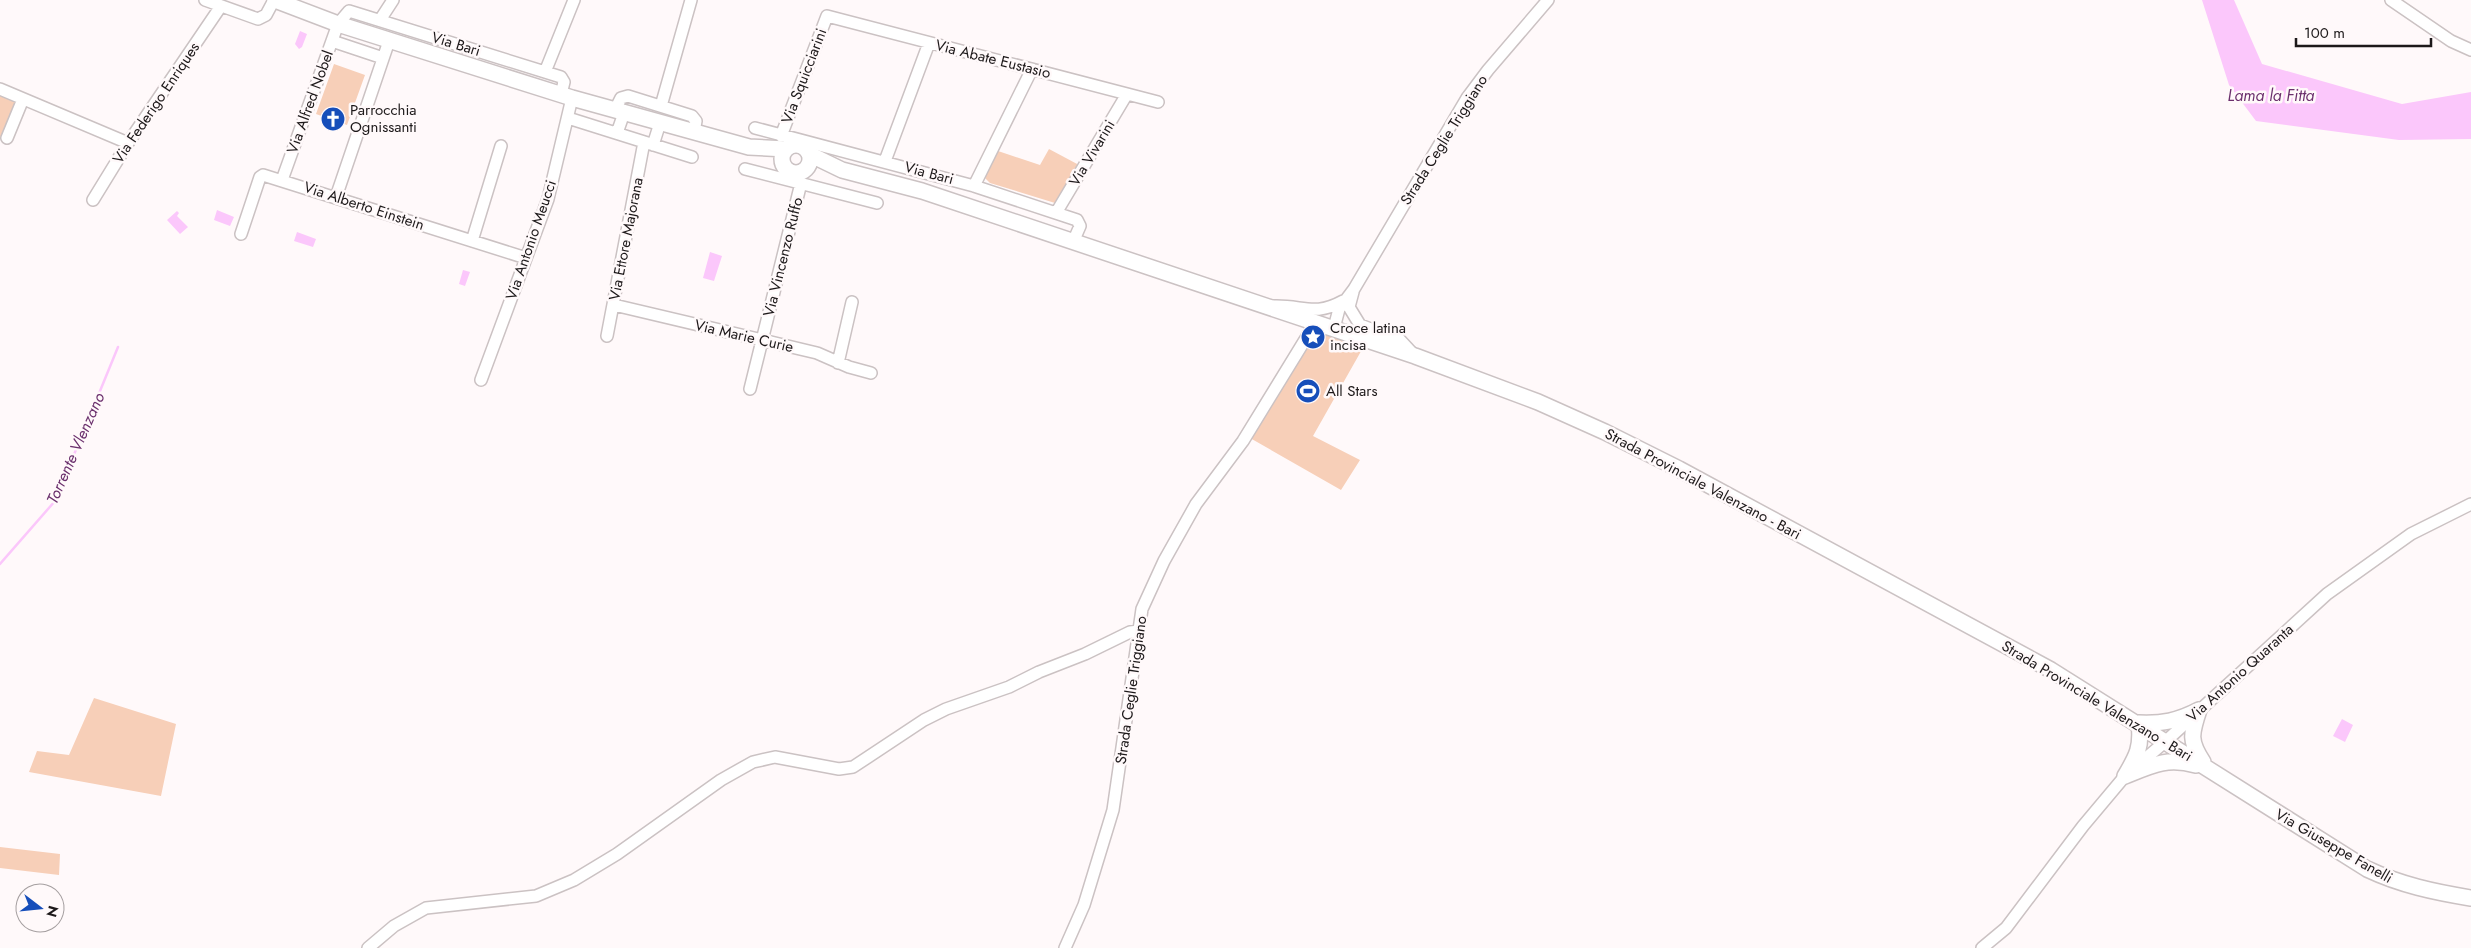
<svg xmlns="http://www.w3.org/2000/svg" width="2471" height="948" viewBox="0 0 2471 948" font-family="Jost,sans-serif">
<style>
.green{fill:#f7cfb8}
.water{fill:#fbc7fb}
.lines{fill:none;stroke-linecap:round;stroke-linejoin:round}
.stream{stroke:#fbc7fb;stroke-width:2.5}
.minor-casing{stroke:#cbc2c3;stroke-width:14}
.major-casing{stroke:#cbc2c3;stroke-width:18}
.minor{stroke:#fff;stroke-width:11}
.major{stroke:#fff;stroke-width:15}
.labels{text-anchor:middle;stroke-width:5;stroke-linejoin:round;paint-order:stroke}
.street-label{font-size:15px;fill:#1d191a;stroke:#fff9fa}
.poi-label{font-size:15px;fill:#1d191a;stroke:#fff9fa;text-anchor:start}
.water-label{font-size:16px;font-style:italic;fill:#6b306d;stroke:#fff9fa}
</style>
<rect width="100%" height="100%" fill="#fff9fa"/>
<!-- green -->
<path class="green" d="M 334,64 L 365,75 L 347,125 L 316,114 Z
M 0,93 L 16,100 L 0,138 Z
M 1049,149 L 1079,165 L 1055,203 L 990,183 L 985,178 L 998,151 L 1040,165 Z
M 1314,331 L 1364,346 L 1313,436 L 1360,460 L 1341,490 L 1250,438 Z
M 94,698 L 176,724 L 161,796 L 29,772 L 37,751 L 69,755 Z
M 0,847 L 60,854 L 59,875 L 0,868 Z"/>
<!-- water -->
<path class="water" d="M 2202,0 L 2234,0 L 2262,64 L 2402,104 L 2471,92 L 2471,139 L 2399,140 L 2256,121 L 2229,85 Z
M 300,31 L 307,34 L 302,47 L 299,49 L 295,44 Z
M 217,210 L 234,217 L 230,226 L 214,220 Z
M 177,211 L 179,213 L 177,216 L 188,227 L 180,234 L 167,220 Z
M 297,232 L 316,239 L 313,247 L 294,241 Z
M 710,252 L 722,256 L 714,281 L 703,278 Z
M 463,270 L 470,272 L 465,286 L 459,284 Z
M 2342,719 L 2353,725 L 2345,742 L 2333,736 Z"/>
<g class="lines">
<!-- stream -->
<path class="stream" d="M 0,564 L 55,501 L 118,347"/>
<defs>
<path id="minor" d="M 205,0 L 258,19 L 266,15 L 274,0
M 2391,0 L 2451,41 L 2471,50
M 380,20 L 393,0
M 332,41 L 383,58
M 545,72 L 574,0
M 0,89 L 128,143
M 661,106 L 691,0
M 615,110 L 621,98 L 628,96 L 692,116 L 696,121 L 694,132
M 568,118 L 692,157
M 755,128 L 974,186 L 1077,220 L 1080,226 L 1073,242
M 617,133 L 624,113
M 781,136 L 827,16 L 1158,102
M 7,138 L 23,99
M 653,145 L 660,123
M 885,161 L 929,43
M 745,169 L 877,203
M 282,180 L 338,24 L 349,11 L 561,77 L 564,82 L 561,94
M 974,186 L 1032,69
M 336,197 L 389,41
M 93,200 L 128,143 L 221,6
M 1056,213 L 1127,94
M 241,234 L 260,177 L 263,175 L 526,258
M 472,241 L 501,146
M 1353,292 L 1349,307 L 1360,325 L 1400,340 L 1414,355
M 614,305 L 817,353 L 849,367 L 871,373
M 1274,306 C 1303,305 1314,317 1343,301
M 1334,328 L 1339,309 L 1354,289 L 1467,98 L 1488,70 L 1548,0
M 607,336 L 644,142
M 838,363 L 852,302
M 481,380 L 548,199 L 572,98
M 750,389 L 801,183
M 368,948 L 394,926 L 426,908 L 536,896 L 574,880 L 617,854 L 721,780 L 753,762 L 775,757 L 839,769 L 853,767 L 924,720 L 946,709 L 1009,687 L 1039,672 L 1085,654 L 1130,632 L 1139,631
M 1065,948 L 1084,905 L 1113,810 L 1142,609 L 1164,561 L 1196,504 L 1243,441 L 1316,322
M 1982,948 L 2006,928 L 2083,826 L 2125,776 L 2166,741 L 2327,594 L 2411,534 L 2471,504"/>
<path id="major" d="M 275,0 L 338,24 L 572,98 L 749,147 L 786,149
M782 159a14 14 0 1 1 28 0a14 14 0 1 1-28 0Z
M 809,154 L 842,170 L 922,191 L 1415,356 L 1538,402 L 1605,432 L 1679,469 L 2051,670 L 2367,869 C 2401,885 2434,892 2471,898
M 2199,710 C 2191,734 2189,741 2203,762
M 2125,776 C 2137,756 2142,747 2139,723 C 2162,724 2178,721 2199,710
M 2125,776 C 2152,765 2167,757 2196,765"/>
</defs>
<!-- minor casing -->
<use href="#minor" class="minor-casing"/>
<!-- major casing -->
<use href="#major" class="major-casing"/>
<!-- minor -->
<use href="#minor" class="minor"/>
<!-- major -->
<use href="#major" class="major"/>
</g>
<!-- icons -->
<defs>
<symbol id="church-disc" viewBox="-11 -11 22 22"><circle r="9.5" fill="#164eba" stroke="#fff9fa"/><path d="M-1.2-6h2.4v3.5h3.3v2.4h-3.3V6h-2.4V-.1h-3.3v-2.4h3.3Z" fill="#fff"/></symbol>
<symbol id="sight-disc" viewBox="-11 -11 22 22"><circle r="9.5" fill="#164eba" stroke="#fff9fa"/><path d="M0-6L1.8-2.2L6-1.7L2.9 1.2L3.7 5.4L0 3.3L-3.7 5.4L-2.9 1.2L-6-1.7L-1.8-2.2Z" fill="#fff"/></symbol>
<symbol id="stadium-disc" viewBox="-11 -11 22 22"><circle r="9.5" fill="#164eba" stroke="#fff9fa"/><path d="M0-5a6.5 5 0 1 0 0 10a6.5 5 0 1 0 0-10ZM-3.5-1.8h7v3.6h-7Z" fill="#fff"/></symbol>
</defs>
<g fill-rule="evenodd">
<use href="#church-disc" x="319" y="105" width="28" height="28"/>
<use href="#sight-disc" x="1299" y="323" width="28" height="28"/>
<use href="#stadium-disc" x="1294" y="377" width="28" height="28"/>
</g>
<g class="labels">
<!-- street labels -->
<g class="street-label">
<text transform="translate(456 44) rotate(17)" y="5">Via Bari</text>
<text transform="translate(993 59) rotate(14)" y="5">Via Abate Eustasio</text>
<text transform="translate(804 76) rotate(-69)" y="5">Via Squicciarini</text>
<text transform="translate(310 102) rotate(-70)" y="5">Via Alfred Nobel</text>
<text transform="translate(156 103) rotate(-56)" y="5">Via Federigo Enriques</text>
<text transform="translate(1444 140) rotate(-58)" y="5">Strada Ceglie Triggiano</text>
<text transform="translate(1092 153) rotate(-59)" y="5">Via Vivarini</text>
<text transform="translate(929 173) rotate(15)" y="5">Via Bari</text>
<text transform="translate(364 206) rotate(18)" y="5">Via Alberto Einstein</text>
<text transform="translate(626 239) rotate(-79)" y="5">Via Ettore Majorana</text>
<text transform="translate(531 240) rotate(-71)" y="5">Via Antonio Meucci</text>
<text transform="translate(783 257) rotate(-76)" y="5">Via Vincenzo Ruffo</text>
<text transform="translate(744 336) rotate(13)" y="5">Via Marie Curie</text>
<text transform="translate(1703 484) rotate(28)" y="5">Strada Provinciale Valenzano - Bari</text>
<text transform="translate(2240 673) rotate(-42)" y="5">Via Antonio Quaranta</text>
<text transform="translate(1131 690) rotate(-82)" y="5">Strada Ceglie Triggiano</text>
<text transform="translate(2097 701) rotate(31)" y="5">Strada Provinciale Valenzano - Bari</text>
<text transform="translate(2334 846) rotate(30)" y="5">Via Giuseppe Fanelli</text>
</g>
<!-- poi labels -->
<g class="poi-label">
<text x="350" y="115">Parrocchia<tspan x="350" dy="17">Ognissanti</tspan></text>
<text x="1330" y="333">Croce latina<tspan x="1330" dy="17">incisa</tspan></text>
<text x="1326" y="396">All Stars</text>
</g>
<!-- water labels -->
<g class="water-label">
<text x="2271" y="101">Lama la Fitta</text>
<text transform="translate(75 448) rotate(-66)" y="6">Torrente Vlenzano</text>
</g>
</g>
<!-- north arrow -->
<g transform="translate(40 908) rotate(106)"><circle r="24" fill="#fff9fa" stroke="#a59fa0"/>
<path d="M0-4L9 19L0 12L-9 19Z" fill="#164eba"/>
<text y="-8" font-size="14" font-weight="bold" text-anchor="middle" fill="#1d191a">N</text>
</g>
<!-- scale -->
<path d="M2296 38v8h135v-8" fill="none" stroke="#1d191a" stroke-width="2.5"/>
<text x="2304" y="38" font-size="15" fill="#1d191a" stroke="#fff9fa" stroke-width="4" paint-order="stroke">100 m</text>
</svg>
